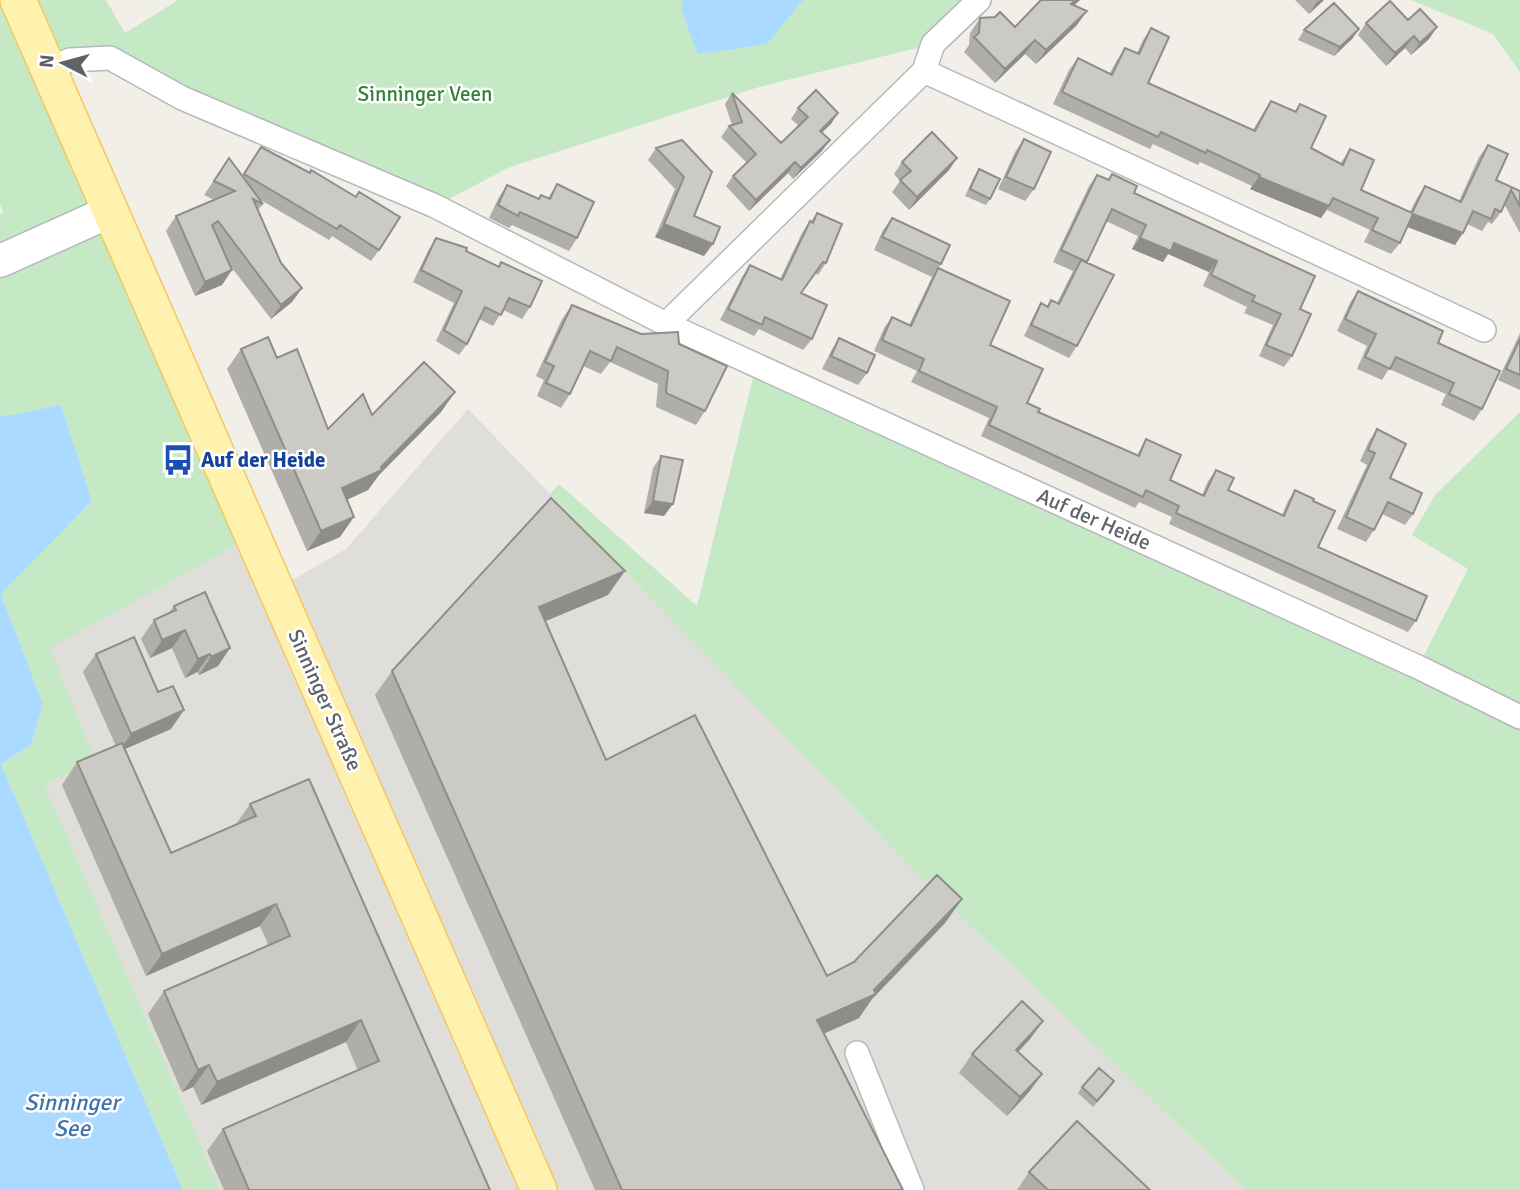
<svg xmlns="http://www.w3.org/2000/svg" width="1520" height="1190" viewBox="0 0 1520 1190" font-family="Signika,sans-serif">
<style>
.industrial{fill:#e0deda}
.green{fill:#c5e8c5}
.water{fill:#aadaff}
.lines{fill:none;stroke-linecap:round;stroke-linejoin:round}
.street-casing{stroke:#b5b8bc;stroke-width:26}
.secondary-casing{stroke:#b6babf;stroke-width:35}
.primary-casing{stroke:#f2c960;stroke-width:38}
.street{stroke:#fff;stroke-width:23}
.secondary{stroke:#fff;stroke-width:32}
.primary{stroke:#fff2af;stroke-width:35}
.wall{fill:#afaea9}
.shaded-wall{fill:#8f8d8a}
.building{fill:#cccac5;stroke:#8f8d8a;stroke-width:2}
.labels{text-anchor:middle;stroke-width:5;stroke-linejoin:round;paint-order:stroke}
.park-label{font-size:21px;fill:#348238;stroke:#fff}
.transit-label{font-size:21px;font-weight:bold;fill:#164399;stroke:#fff;text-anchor:start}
.street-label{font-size:21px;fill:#5f6368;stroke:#fff}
.water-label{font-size:23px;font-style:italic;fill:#4174aa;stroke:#fff}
</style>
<rect width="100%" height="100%" fill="#f1efe8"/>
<!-- industrial -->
<path class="industrial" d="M 468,409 L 931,888 L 1246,1190 L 220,1190 L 45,785 L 95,760 L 49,647 L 251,537 L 277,589 L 346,549 Z"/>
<!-- green -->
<path class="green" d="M 0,0 L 106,0 L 125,33 L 178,0 L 979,0 L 933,44 L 759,87 L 510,167 L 435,206 L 110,58 L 47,69 L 251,537 L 50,648 L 95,760 L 45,785 L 220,1190 L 183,1190 L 1,764 L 31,745 L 43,704 L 1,594 L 92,501 L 61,405 L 0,417 L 0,214 L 3,212 L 0,204 Z
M 1411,0 L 1520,0 L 1520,72 L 1493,34 Z
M 756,366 L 1418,667 L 1468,569 L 1412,535 L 1435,495 L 1520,412 L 1520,1190 L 1246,1190 L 931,888 L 550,494 L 559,484 L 697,606 Z"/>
<!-- water -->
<path class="water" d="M 684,0 L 803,0 L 767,44 L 698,54 L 681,9 Z
M 61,405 L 92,501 L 1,594 L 43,704 L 31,745 L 1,764 L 183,1190 L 0,1190 L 0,417 Z"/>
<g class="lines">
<defs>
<path id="street" d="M 979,0 L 933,44 L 924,71 L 666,324 L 1418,667 L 1520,717
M 47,69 L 70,60 L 110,58 L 182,98 L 435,206 L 666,324
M 924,71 L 1484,330
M 857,1053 L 912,1190"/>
<path id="secondary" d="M 0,261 L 111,211"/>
<path id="primary" d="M 18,0 L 539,1190"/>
</defs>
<!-- street casing -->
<use href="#street" class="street-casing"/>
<!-- secondary casing -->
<use href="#secondary" class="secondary-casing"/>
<!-- primary casing -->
<use href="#primary" class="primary-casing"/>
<!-- street -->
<use href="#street" class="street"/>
<!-- secondary -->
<use href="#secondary" class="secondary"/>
<!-- primary -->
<use href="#primary" class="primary"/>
</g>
<!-- wall -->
<path class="wall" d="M 1040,0 L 1080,0 L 1074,5 L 1077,25 L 1036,64 L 1025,54 L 995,83 L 964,52 L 969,45 L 970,33 L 980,18 L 1015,27 Z
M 1295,0 L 1324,0 L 1309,14 Z
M 1408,20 L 1437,27 L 1429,39 L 1411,55 L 1405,48 L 1386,66 L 1358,35 L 1366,23 Z
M 1151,28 L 1148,83 L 1253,130 L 1263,113 L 1271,101 L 1295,111 L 1300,104 L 1311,148 L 1340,164 L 1350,149 L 1361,190 L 1410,212 L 1417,198 L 1425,186 L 1459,201 L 1479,157 L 1488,145 L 1496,180 L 1520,191 L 1520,233 L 1504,204 L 1501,212 L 1492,224 L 1488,222 L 1482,231 L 1467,224 L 1455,245 L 1407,227 L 1400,243 L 1391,254 L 1364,242 L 1370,230 L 1327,210 L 1321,218 L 1250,189 L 1252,186 L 1200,162 L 1198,165 L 1153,144 L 1150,149 L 1053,104 L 1069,70 L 1078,58 L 1110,73 L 1117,60 L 1125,48 L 1137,53 L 1143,40 Z
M 1359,29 L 1352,39 L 1334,56 L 1298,40 L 1304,30 Z
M 732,93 L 781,143 L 799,126 L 791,119 L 798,108 L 831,124 L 822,132 L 822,151 L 793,179 L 788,173 L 749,211 L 726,186 L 733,176 L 747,163 L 721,137 L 729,126 L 732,125 L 725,104 Z
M 1024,139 L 1034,189 L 1025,201 L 998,189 L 1015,152 Z
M 682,140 L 694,216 L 704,256 L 655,237 L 675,189 L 648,160 L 656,148 Z
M 261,147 L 355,197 L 379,250 L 371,261 L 332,236 L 329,240 L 259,199 L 263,204 L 258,210 L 281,263 L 302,288 L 292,302 L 271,319 L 229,264 L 222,285 L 195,296 L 166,231 L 176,216 L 214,200 L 204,195 L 229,158 L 242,176 Z
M 957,158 L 949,170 L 909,210 L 892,192 L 900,181 L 894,174 L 902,162 Z
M 979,169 L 990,199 L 986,205 L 965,196 L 975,175 Z
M 1112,174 L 1134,193 L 1300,309 L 1292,356 L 1284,367 L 1259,356 L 1273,325 L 1244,313 L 1247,307 L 1203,286 L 1209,272 L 1168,254 L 1163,262 L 1132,249 L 1138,236 L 1106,221 L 1087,263 L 1077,346 L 1069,358 L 1024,336 L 1034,315 L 1041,303 L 1047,306 L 1051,300 L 1057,303 L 1073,271 L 1053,262 L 1089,186 L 1097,175 L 1108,180 Z
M 557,184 L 577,238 L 569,251 L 512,225 L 509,228 L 489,218 L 499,197 L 507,185 L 538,199 L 541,195 L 548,198 Z
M 817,213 L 826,263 L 818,275 L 815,273 L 801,293 L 812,339 L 803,350 L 759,329 L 754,336 L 720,320 L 742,277 L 750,265 L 780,279 L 802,233 Z
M 892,218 L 941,264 L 938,268 L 1027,403 L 1038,412 L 1137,455 L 1146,439 L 1170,480 L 1202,495 L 1208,481 L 1216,470 L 1228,490 L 1282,515 L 1288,501 L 1295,490 L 1313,501 L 1318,547 L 1416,621 L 1408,632 L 1169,524 L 1172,517 L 1139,502 L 1135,508 L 981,436 L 989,418 L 911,382 L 917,371 L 874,351 L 884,328 L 892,317 L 909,325 L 932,277 L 874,250 L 883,230 Z
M 436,238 L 498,266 L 501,262 L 530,307 L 522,319 L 503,310 L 493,326 L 479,319 L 467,344 L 459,355 L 436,341 L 454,303 L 413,282 L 429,249 Z
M 1358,291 L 1438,343 L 1482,409 L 1474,421 L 1441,405 L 1446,394 L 1389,369 L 1382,380 L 1357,369 L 1367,346 L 1337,331 L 1350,303 Z
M 572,305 L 641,334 L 705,411 L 696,425 L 656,407 L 658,384 L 610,362 L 601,374 L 583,366 L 570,394 L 561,408 L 537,396 L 544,380 L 536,376 L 562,319 Z
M 1520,333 L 1520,390 L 1498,380 Z
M 839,338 L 867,373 L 858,385 L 822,369 L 831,351 Z
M 241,349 L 277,358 L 328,429 L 372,415 L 455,392 L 441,412 L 379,475 L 368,490 L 347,500 L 340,537 L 307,551 L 227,369 Z
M 1377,429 L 1390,478 L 1413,514 L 1405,525 L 1382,514 L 1374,530 L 1366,542 L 1337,529 L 1367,465 L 1360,461 L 1369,441 Z
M 661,456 L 664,516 L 644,513 L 653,468 Z
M 608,595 L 545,621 L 606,760 L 827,976 L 854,962 L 962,899 L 945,923 L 872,999 L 859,1018 L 824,1033 L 903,1190 L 595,1190 L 375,695 L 392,671 Z
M 174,606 L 230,648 L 218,666 L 199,675 L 197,672 L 185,678 L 172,648 L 150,658 L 141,639 L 154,620 L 168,614 Z
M 96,654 L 171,729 L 125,749 L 171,853 L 236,824 L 250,804 L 490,1190 L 224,1190 L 207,1151 L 223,1129 L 358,1071 L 346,1042 L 201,1105 L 193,1087 L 182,1092 L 148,1014 L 164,991 L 269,946 L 260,926 L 146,976 L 62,785 L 77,762 L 116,746 L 83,672 Z
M 1043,1021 L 1030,1039 L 1018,1052 L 1042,1074 L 1029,1092 L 1007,1116 L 959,1073 L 972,1054 Z
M 1082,1087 L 1110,1088 L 1093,1107 L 1078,1093 Z
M 1029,1172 L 1150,1190 L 1017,1190 Z"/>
<!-- shaded-wall -->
<path class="shaded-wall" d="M 1075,0 L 1080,0 L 1061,18 L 1071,4 Z
M 1320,0 L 1324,0 L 1309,14 L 1317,2 Z
M 1087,11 L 1077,25 L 1036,64 L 1046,50 Z
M 1437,27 L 1429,39 L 1411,55 L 1420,43 Z
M 1359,29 L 1352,39 L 1334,56 L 1340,47 Z
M 1414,36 L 1405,48 L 1386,66 L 1395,53 Z
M 1035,40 L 1025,54 L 995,83 L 1005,69 Z
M 838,113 L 831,124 L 813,141 L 820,131 Z
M 830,140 L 822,151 L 793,179 L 801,168 Z
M 957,158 L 949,170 L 909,210 L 917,197 Z
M 795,162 L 788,173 L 749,211 L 756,200 Z
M 1259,177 L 1329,206 L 1321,218 L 1250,189 Z
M 1413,214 L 1463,233 L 1455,245 L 1405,226 Z
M 664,224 L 713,244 L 704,256 L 655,237 Z
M 1140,238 L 1174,243 L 1217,261 L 1209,272 L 1168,254 L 1163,262 L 1132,249 Z
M 232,270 L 222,285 L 195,296 L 205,282 Z
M 302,288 L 292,302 L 271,319 L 281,305 Z
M 455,392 L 441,412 L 379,475 L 368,490 L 328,508 L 342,488 L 381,467 Z
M 653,501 L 673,504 L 664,516 L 644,513 Z
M 354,517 L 340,537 L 307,551 L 321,531 Z
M 625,571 L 608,595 L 522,631 L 539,607 Z
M 185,630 L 172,648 L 150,658 L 162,640 Z
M 230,648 L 218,666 L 199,675 L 211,657 Z
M 210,654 L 197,672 L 185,678 L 198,659 Z
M 184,710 L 171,729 L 118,752 L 131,734 Z
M 962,899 L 945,923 L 872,999 L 859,1018 L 801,1044 L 817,1020 L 874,990 Z
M 276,904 L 260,926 L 146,976 L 162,954 Z
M 361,1020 L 346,1042 L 201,1105 L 217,1082 Z
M 1043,1021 L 1030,1039 L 1003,1068 L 1016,1050 Z
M 209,1065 L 193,1087 L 182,1092 L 198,1070 Z
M 1042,1074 L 1029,1092 L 1007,1116 L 1020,1097 Z"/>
<!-- building -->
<path class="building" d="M 1041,0 L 1075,0 L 1071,4 L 1087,11 L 1046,50 L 1035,40 L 1005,69 L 974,37 L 979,33 L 980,18 L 995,17 L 1000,12 L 1015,27 Z
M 1390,1 L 1408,20 L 1420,9 L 1437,27 L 1420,43 L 1414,36 L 1395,53 L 1366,23 Z
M 1334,3 L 1359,29 L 1340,47 L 1304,30 Z
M 1151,28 L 1169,37 L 1148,83 L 1255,131 L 1271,101 L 1296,112 L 1300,104 L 1326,116 L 1311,148 L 1343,165 L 1350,149 L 1374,160 L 1361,190 L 1412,213 L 1425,186 L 1461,202 L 1488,145 L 1508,154 L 1496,180 L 1520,191 L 1520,206 L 1511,190 L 1501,212 L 1495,209 L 1491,219 L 1473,211 L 1463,233 L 1413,214 L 1400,243 L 1372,230 L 1378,218 L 1333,198 L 1329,206 L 1259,177 L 1260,175 L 1207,150 L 1206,153 L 1161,132 L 1158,137 L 1062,92 L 1078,58 L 1112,75 L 1125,48 L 1139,54 Z
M 816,90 L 838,113 L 820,131 L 830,140 L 801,168 L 795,162 L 756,200 L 733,176 L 756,154 L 729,126 L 742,122 L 732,93 L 781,143 L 808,117 L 798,108 Z
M 932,132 L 957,158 L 917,197 L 900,180 L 911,171 L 902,162 Z
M 1024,139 L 1051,152 L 1034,189 L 1006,177 Z
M 682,140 L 712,172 L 694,216 L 720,227 L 713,244 L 664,224 L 684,177 L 656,148 Z
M 261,147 L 310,173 L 311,170 L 356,197 L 359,192 L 400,217 L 379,250 L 340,225 L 337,229 L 244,174 Z
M 229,158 L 263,204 L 253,199 L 281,263 L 302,288 L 281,305 L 218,221 L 212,225 L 232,270 L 205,282 L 176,216 L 235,191 L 214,181 Z
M 979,169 L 1000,179 L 990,199 L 970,189 Z
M 1112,174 L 1137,186 L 1134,193 L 1315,276 L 1300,309 L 1311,314 L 1292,356 L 1266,345 L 1281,314 L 1252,301 L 1255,296 L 1211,275 L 1217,261 L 1174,243 L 1171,251 L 1140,238 L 1146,225 L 1112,209 L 1087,262 L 1061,250 L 1097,175 L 1109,180 Z
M 557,184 L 594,202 L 577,238 L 520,212 L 518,216 L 498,205 L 507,185 L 539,199 L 541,195 L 550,199 Z
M 817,213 L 842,224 L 826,263 L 823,262 L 801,293 L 827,305 L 812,339 L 765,317 L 762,325 L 728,309 L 750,265 L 782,280 L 810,221 L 813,223 Z
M 892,218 L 950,245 L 941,264 L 882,237 Z
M 436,238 L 467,248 L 466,251 L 499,267 L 501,262 L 542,281 L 530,307 L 509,298 L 501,315 L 485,307 L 467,344 L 444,330 L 462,291 L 421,270 Z
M 1081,260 L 1114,275 L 1077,346 L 1031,325 L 1041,303 L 1048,307 L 1051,300 L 1059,304 Z
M 938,268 L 1010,301 L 990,345 L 1043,369 L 1027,403 L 1040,409 L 1038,412 L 1139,456 L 1146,439 L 1181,455 L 1170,480 L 1204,496 L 1216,470 L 1234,478 L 1228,490 L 1284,516 L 1295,490 L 1314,499 L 1313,501 L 1335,511 L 1318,547 L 1427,596 L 1416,621 L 1176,513 L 1179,506 L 1146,490 L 1143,497 L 989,425 L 997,407 L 919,371 L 924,359 L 882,340 L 892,317 L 911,326 Z
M 1358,291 L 1443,331 L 1438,343 L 1500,371 L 1482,409 L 1449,394 L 1454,383 L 1396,357 L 1390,369 L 1365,357 L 1376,334 L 1345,319 Z
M 572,305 L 641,334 L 678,332 L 679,344 L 727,366 L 705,411 L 666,393 L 668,371 L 617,347 L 611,361 L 590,351 L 570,394 L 546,383 L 554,366 L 545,362 Z
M 268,337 L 277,358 L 297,349 L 328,429 L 363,394 L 372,415 L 424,362 L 455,392 L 381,467 L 382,470 L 342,488 L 354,517 L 321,531 L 241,349 Z
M 839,338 L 875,355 L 867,373 L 831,356 Z
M 1520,339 L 1520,375 L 1506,369 Z
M 1377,429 L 1406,444 L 1390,478 L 1422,493 L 1413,514 L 1388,502 L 1374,530 L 1346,517 L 1375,453 L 1368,450 Z
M 661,456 L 683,460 L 673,504 L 653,501 Z
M 551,498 L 625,571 L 539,607 L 606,760 L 695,715 L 827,976 L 854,962 L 937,875 L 962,899 L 874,990 L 876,994 L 817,1020 L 903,1190 L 622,1190 L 392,671 Z
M 205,592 L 230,648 L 211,657 L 210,654 L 198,659 L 185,630 L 162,640 L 154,620 L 176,610 L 174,606 Z
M 134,637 L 158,692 L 173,686 L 184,710 L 131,734 L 96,654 Z
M 122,743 L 171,853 L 256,816 L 250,804 L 309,779 L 490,1190 L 249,1190 L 223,1129 L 379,1061 L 361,1020 L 217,1082 L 209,1065 L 198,1070 L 164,991 L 290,936 L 276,904 L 162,954 L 77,762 Z
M 1022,1001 L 1043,1021 L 1016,1050 L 1042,1074 L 1020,1097 L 972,1054 Z
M 1099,1068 L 1114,1081 L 1097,1101 L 1082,1087 Z
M 1077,1121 L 1150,1190 L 1048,1190 L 1029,1172 Z"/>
<!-- icons -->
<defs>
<symbol id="bus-bare" viewBox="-9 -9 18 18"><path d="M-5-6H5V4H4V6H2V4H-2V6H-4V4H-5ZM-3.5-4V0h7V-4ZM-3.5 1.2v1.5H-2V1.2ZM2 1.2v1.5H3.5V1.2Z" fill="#1a4fb4" stroke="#fff" stroke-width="2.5" paint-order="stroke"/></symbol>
</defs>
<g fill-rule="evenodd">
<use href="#bus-bare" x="156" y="438" width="44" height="44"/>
</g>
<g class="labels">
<!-- park labels -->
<g class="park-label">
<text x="425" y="101">Sinninger Veen</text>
</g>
<!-- transit labels -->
<g class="transit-label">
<text x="201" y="467">Auf der Heide</text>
</g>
<!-- street labels -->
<g class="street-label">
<text transform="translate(1094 519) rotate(24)" y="7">Auf der Heide</text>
<text transform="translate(325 700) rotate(66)" y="7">Sinninger Straße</text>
</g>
<!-- water labels -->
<g class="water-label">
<text x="72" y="1110">Sinninger<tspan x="72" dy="26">See</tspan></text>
</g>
</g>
<!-- north arrow -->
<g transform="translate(63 63) rotate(276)" stroke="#ffffff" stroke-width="5" paint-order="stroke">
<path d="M0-5L12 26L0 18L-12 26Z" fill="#5f6368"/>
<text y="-10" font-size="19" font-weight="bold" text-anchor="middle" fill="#5f6368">N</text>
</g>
</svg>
